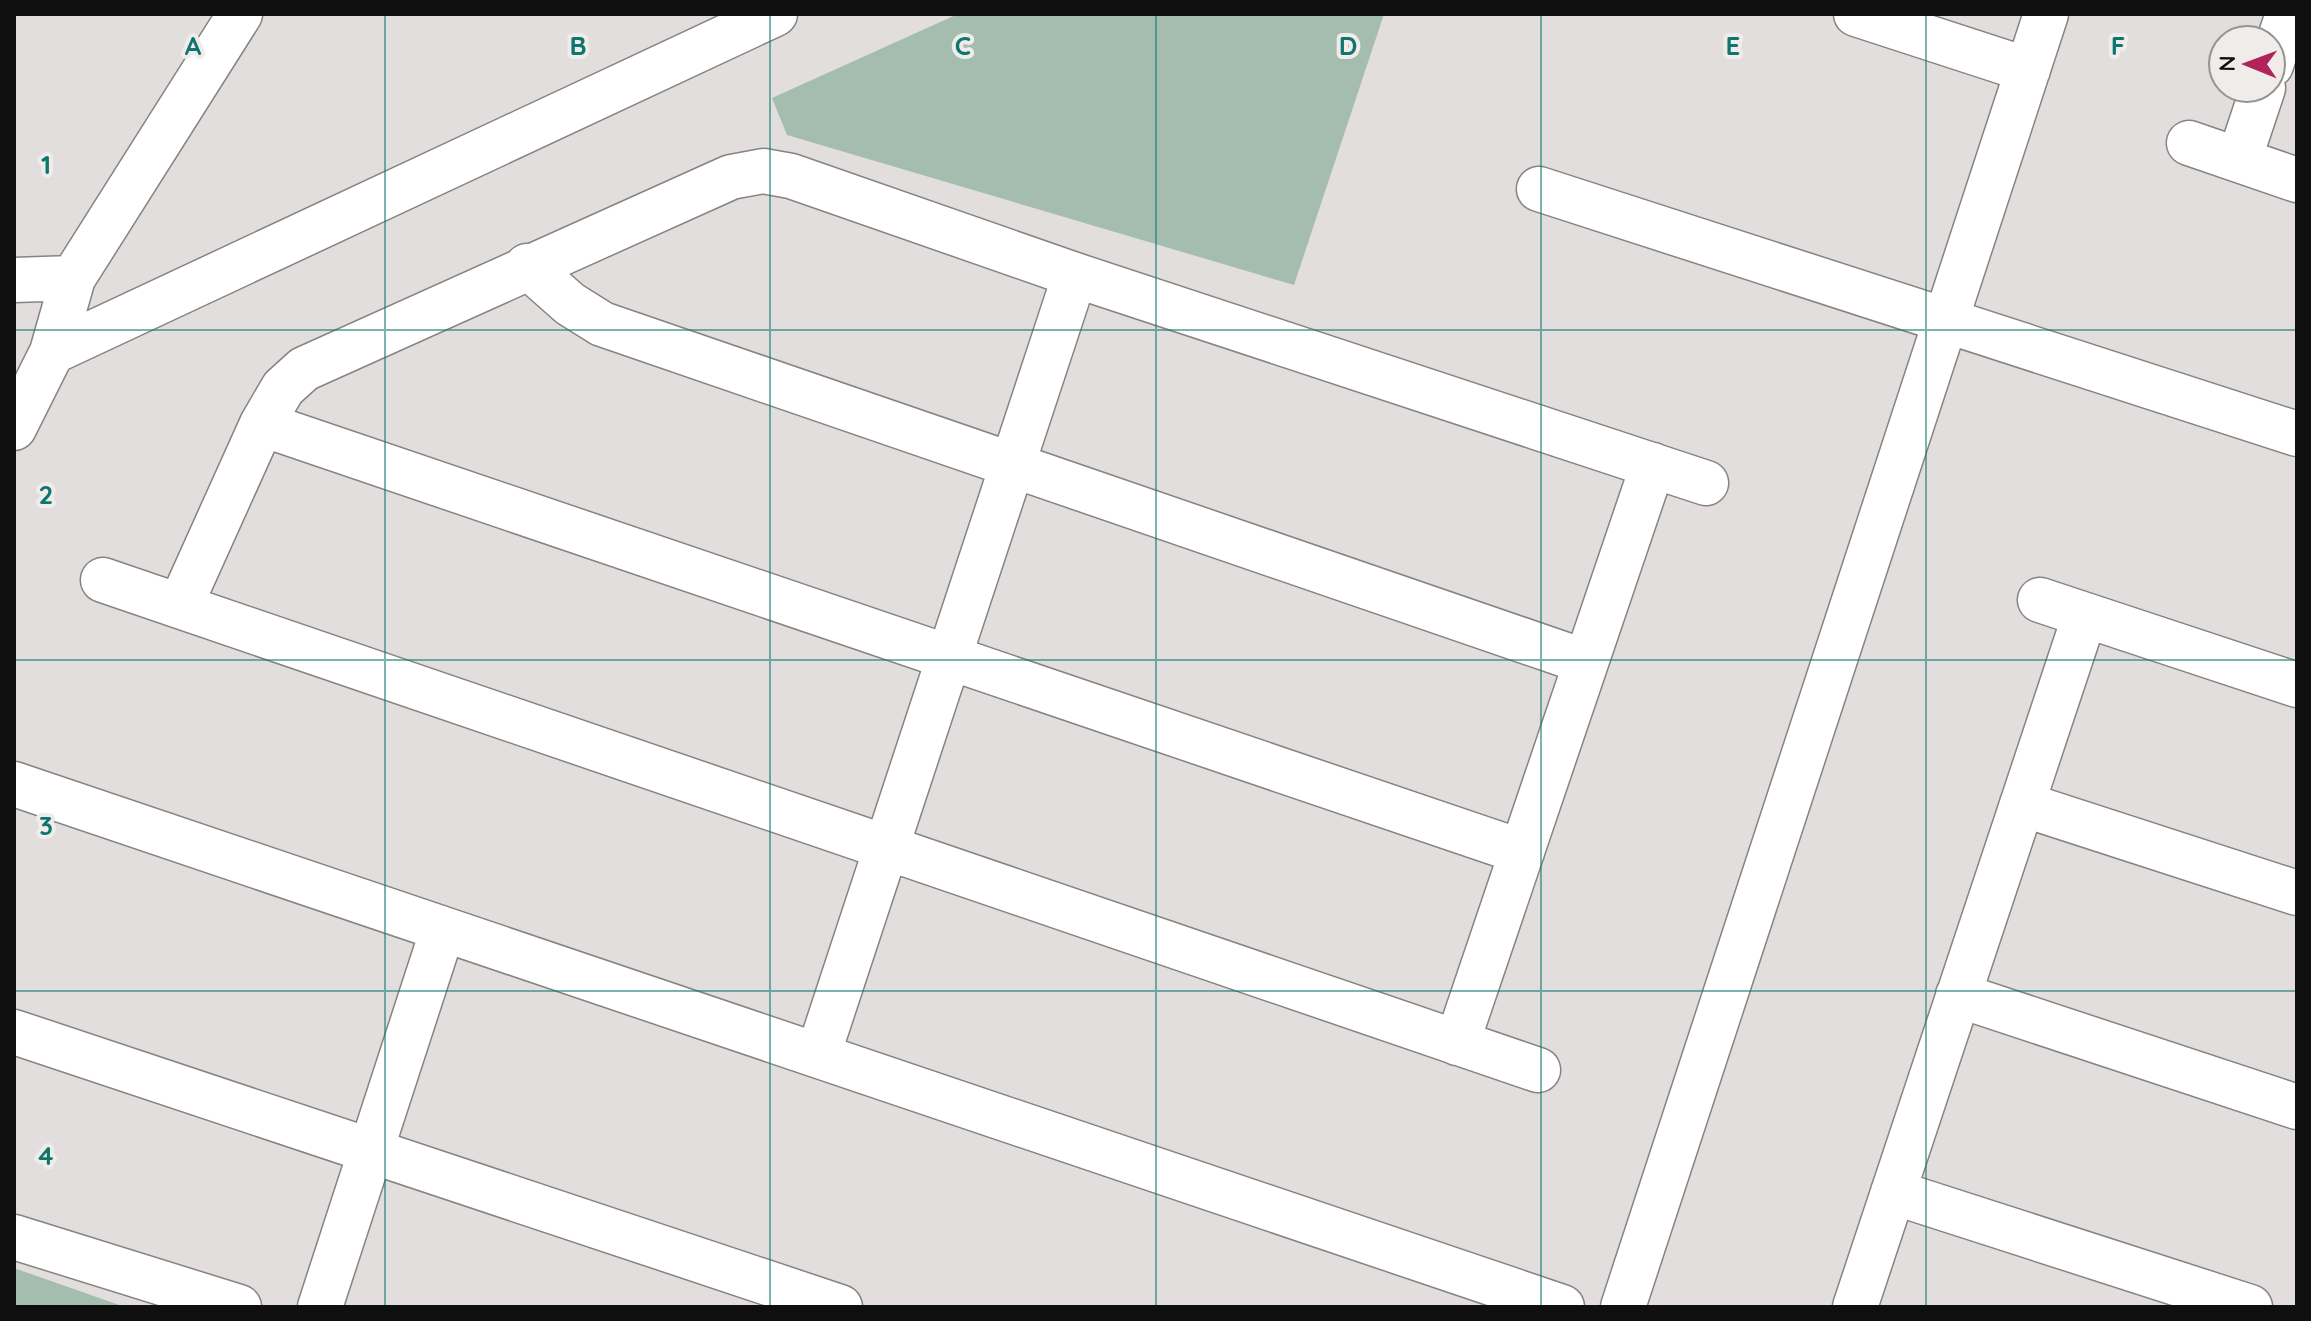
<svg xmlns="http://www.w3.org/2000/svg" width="2311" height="1321" viewBox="0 0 2311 1321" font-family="Quicksand,sans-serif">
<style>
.green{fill:#a4bdaf}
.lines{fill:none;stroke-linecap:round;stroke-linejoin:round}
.minor-casing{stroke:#868381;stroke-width:47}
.minor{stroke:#fff;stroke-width:44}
.grid{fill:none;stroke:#0f766e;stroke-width:2;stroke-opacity:0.55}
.grid-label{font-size:26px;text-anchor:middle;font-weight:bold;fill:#0f766e;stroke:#efecea;stroke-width:8;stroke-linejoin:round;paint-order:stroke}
</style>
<rect width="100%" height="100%" fill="#e2dedd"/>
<!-- green -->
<path class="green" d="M 958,14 L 1384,14 L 1294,285 L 787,135 L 772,98 Z
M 14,1268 L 125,1307 L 14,1307 Z"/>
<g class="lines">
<defs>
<path id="minor" d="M 1856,14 L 2028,70
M 2271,65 L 2288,14
M 2189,143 L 2297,180
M 2239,160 L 2263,88
M 1539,189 L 2297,434
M 527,266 L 570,304 L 602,324 L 1586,662
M 14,280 L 73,278
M 52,352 L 775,14
M 262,424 L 1522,852
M 14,428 L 52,352 L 73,278 L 240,14
M 103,580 L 1538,1070
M 2040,600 L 2297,685
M 180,606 L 262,424 L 283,388 L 304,369 L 731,177 L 763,171 L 791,176 L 1075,275 L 1706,483
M 14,784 L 1562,1307
M 2022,804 L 2297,893
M 1958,995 L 2297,1107
M 14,1032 L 840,1307
M 1457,1043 L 1653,465
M 818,1055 L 1075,275
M 1893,1192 L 2250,1307
M 14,1237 L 239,1307
M 320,1307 L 443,929
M 1623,1307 L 2046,14
M 1855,1307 L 2085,615"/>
</defs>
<!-- minor casing -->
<use href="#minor" class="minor-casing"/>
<!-- minor -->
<use href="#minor" class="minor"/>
</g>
<!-- grid -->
<path class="grid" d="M 385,14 L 385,1307M 770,14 L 770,1307M 1156,14 L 1156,1307M 1541,14 L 1541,1307M 1926,14 L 1926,1307M 14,330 L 2297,330M 14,660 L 2297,660M 14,991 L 2297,991"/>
<g class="grid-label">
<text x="193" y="55">A</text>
<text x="578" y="55">B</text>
<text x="963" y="55">C</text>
<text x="1348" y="55">D</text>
<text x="1733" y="55">E</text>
<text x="2118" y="55">F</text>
<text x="46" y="174">1</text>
<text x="46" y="504">2</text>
<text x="46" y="835">3</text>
<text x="46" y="1165">4</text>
</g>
<!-- border -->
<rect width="2311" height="1321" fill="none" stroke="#100f0f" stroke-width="32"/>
<!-- north arrow -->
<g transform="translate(2247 64) rotate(271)"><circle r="38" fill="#efecea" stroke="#969492" stroke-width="2"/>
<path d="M0-6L14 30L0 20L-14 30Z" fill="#b1235b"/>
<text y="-12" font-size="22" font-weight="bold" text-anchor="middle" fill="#100f0f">N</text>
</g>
</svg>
